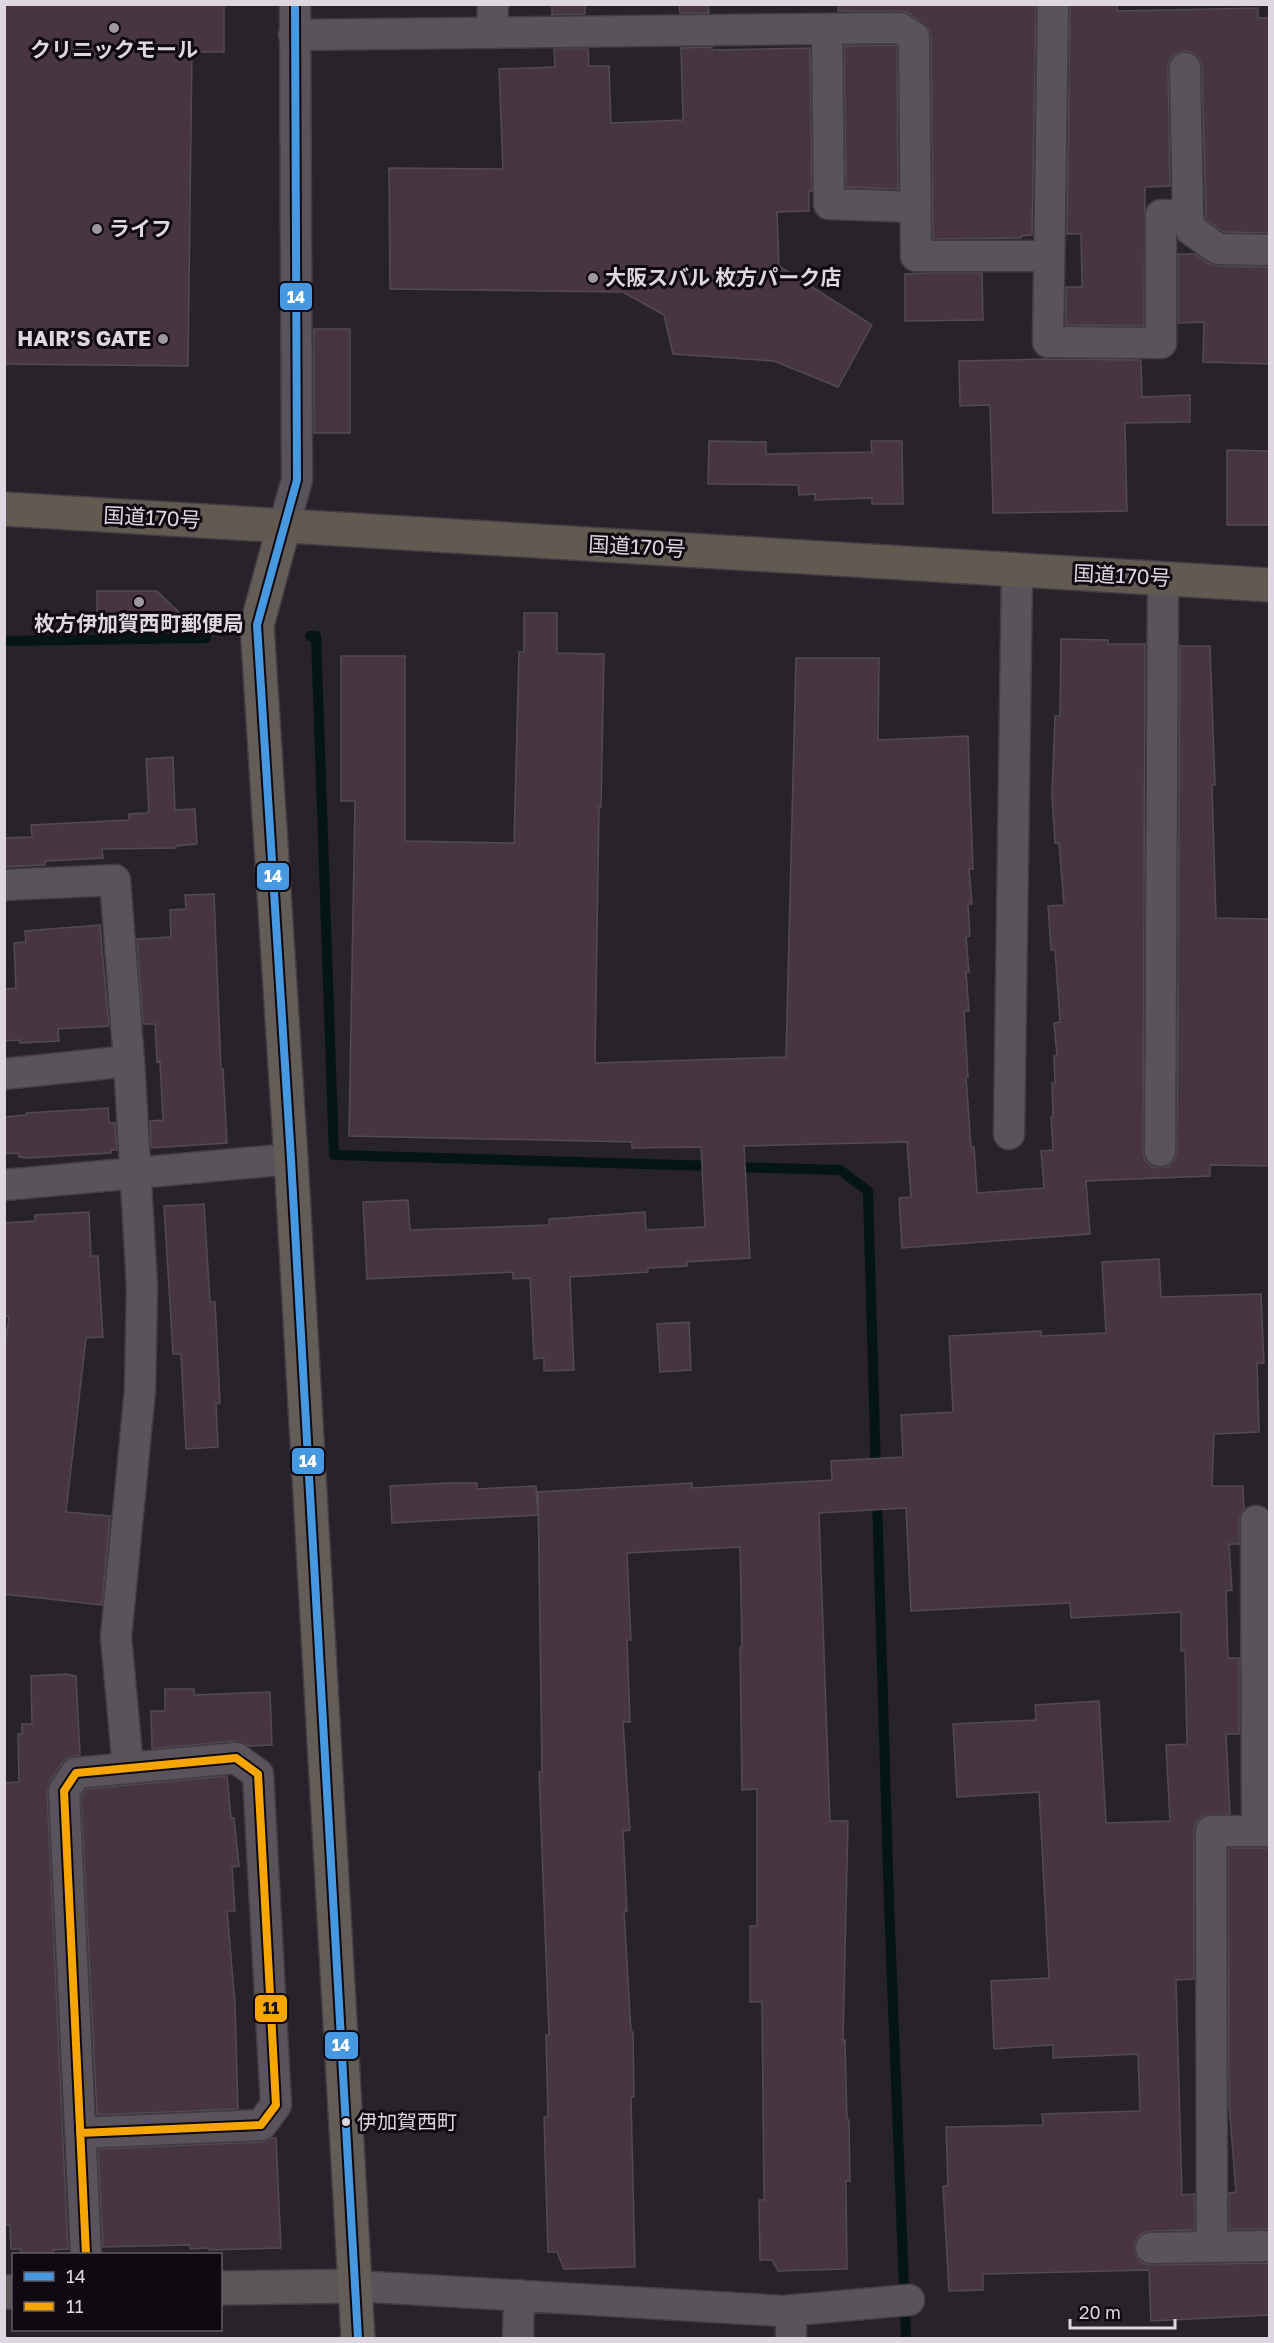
<svg xmlns="http://www.w3.org/2000/svg" width="1274" height="2343" viewBox="0 0 1274 2343" font-family="'Golos Text','Noto Sans JP',sans-serif">
<style>
.lines{fill:none;stroke-linecap:round;stroke-linejoin:round}
.stream{stroke:#051415;stroke-width:10}
.building{fill:#473642;stroke:#524b50;stroke-width:1.5}
.street-casing{stroke:#423d44;stroke-width:33}
.secondary-casing{stroke:#423d44;stroke-width:36}
.primary-casing{stroke:#423d44;stroke-width:36}
.highway-casing{stroke:#423d44;stroke-width:36}
.street{stroke:#59545b;stroke-width:30}
.secondary{stroke:#5c5757;stroke-width:33}
.primary{stroke:#645d57;stroke-width:33}
.highway{stroke:#625a50;stroke-width:33}
.bus-1-casing{stroke:#0f0a11;stroke-width:12}
.bus-2-casing{stroke:#0f0a11;stroke-width:12}
.bus-1{stroke:#4699e1;stroke-width:8}
.bus-2{stroke:#f7a600;stroke-width:8}
.poi-dot{fill:#9e98a2;stroke:#0f0a11;stroke-width:2}
.bus-dot{fill:#ded7e2;stroke:#0f0a11;stroke-width:2}
.labels{text-anchor:middle;stroke-width:6;stroke-linejoin:round;paint-order:stroke}
.bus-label{font-size:20px;fill:#ded7e2;stroke:#0f0a11;text-anchor:start}
.poi-label{font-size:21px;font-weight:bold;fill:#ded7e2;stroke:#0f0a11}
.street-label{font-size:21px;fill:#ded7e2;stroke:#0f0a11}
.line-badge{stroke:#0f0a11;stroke-width:2}
.badge-label{font-size:16px;text-anchor:middle;font-weight:bold;fill:#fff}
.pale-badge-label{font-size:16px;text-anchor:middle;font-weight:bold;fill:#111}
</style>
<rect width="100%" height="100%" fill="#28222a"/>
<g class="lines">
<!-- stream -->
<path class="stream" d="M 310,636 L 316,636 L 334,1155 L 714,1166
M 4,641 L 206,638
M 732,1167 L 840,1170 L 868,1191 L 876,1473
M 877,1498 L 889,1903 L 906,2338"/>
</g>
<!-- building -->
<path class="building" d="M 4,4 L 224,4 L 224,52 L 192,52 L 188,366 L 4,364 Z
M 552,4 L 585,4 L 585,14 L 552,15 Z
M 679,4 L 708,4 L 709,13 L 680,13 Z
M 838,4 L 1036,4 L 1032,235 L 1021,236 L 1021,238 L 933,239 L 931,37 L 929,29 L 909,13 L 900,11 L 838,11 Z
M 1070,4 L 1117,4 L 1117,11 L 1258,8 L 1258,18 L 1269,18 L 1269,233 L 1224,232 L 1206,220 L 1202,67 L 1200,60 L 1194,53 L 1185,51 L 1177,53 L 1170,59 L 1168,68 L 1170,186 L 1145,187 L 1144,326 L 1066,325 L 1066,287 L 1082,287 L 1081,234 L 1067,234 Z
M 895,45 L 897,46 L 898,189 L 846,187 L 844,46 Z
M 712,47 L 712,50 L 810,48 L 812,191 L 809,191 L 809,211 L 777,212 L 779,266 L 872,325 L 838,387 L 774,361 L 673,354 L 664,315 L 623,292 L 390,289 L 389,168 L 503,169 L 499,69 L 555,67 L 554,49 L 588,49 L 589,66 L 609,66 L 611,123 L 683,120 L 681,48 Z
M 1178,254 L 1195,254 L 1208,263 L 1218,266 L 1269,267 L 1269,364 L 1203,362 L 1204,322 L 1178,323 Z
M 928,273 L 982,273 L 983,320 L 905,321 L 905,274 Z
M 314,329 L 350,329 L 350,433 L 314,433 Z
M 1047,359 L 1141,360 L 1142,397 L 1190,395 L 1190,422 L 1125,423 L 1127,511 L 993,513 L 990,405 L 960,406 L 959,361 Z
M 709,441 L 766,442 L 766,454 L 872,452 L 871,441 L 902,441 L 903,504 L 872,504 L 872,498 L 815,500 L 815,494 L 799,495 L 798,485 L 708,484 Z
M 1227,450 L 1269,451 L 1269,525 L 1227,525 Z
M 97,591 L 157,591 L 188,621 L 97,621 Z
M 524,613 L 557,613 L 557,653 L 604,654 L 601,807 L 599,807 L 595,1063 L 786,1057 L 796,658 L 879,658 L 878,740 L 968,736 L 973,869 L 969,869 L 972,904 L 968,904 L 970,936 L 966,937 L 969,972 L 966,972 L 969,1011 L 964,1011 L 968,1077 L 966,1077 L 971,1147 L 974,1147 L 977,1193 L 1044,1188 L 1041,1151 L 1053,1150 L 1051,1117 L 1053,1117 L 1052,1083 L 1055,1083 L 1054,1056 L 1057,1056 L 1054,1023 L 1060,1022 L 1055,950 L 1051,950 L 1048,906 L 1064,905 L 1059,843 L 1055,843 L 1052,795 L 1055,716 L 1060,716 L 1061,639 L 1108,640 L 1108,644 L 1145,644 L 1143,1151 L 1145,1160 L 1151,1166 L 1159,1168 L 1169,1166 L 1175,1159 L 1177,1151 L 1180,646 L 1210,646 L 1215,785 L 1212,785 L 1216,918 L 1269,919 L 1269,1166 L 1210,1165 L 1210,1176 L 1086,1181 L 1090,1234 L 902,1248 L 899,1198 L 911,1197 L 907,1142 L 744,1146 L 750,1258 L 687,1262 L 687,1266 L 648,1268 L 648,1272 L 570,1277 L 574,1370 L 544,1371 L 544,1358 L 534,1359 L 530,1278 L 513,1279 L 513,1272 L 367,1279 L 363,1202 L 408,1200 L 410,1230 L 549,1225 L 549,1219 L 645,1212 L 646,1230 L 705,1227 L 701,1147 L 632,1148 L 632,1142 L 349,1136 L 355,801 L 341,801 L 341,656 L 405,656 L 405,841 L 514,843 L 519,652 L 524,652 Z
M 173,757 L 175,810 L 195,809 L 197,844 L 176,846 L 176,848 L 102,849 L 103,858 L 45,861 L 45,865 L 4,867 L 4,838 L 32,837 L 31,825 L 129,820 L 129,814 L 147,813 L 149,811 L 146,759 Z
M 214,894 L 221,1069 L 223,1069 L 227,1143 L 151,1148 L 150,1121 L 163,1120 L 160,1061 L 157,1062 L 155,1024 L 143,1024 L 137,939 L 171,937 L 170,910 L 186,909 L 185,895 Z
M 100,925 L 109,1026 L 58,1029 L 59,1041 L 20,1043 L 20,1040 L 4,1041 L 4,989 L 16,988 L 14,943 L 26,942 L 25,931 Z
M 108,1108 L 109,1123 L 115,1123 L 117,1150 L 111,1150 L 111,1153 L 28,1158 L 19,1157 L 19,1153 L 4,1154 L 4,1117 L 26,1115 L 26,1113 Z
M 204,1204 L 210,1302 L 215,1302 L 220,1403 L 216,1404 L 218,1447 L 186,1449 L 181,1354 L 173,1354 L 164,1206 Z
M 89,1212 L 91,1256 L 98,1256 L 103,1337 L 86,1338 L 66,1512 L 110,1516 L 102,1605 L 4,1594 L 4,1357 L 9,1316 L 4,1317 L 4,1223 L 35,1221 L 35,1215 Z
M 1159,1259 L 1161,1297 L 1261,1294 L 1264,1363 L 1257,1363 L 1259,1432 L 1214,1434 L 1212,1486 L 1243,1486 L 1244,1510 L 1239,1520 L 1239,1544 L 1229,1544 L 1232,1590 L 1226,1591 L 1228,1658 L 1239,1658 L 1239,1734 L 1226,1734 L 1230,1814 L 1203,1816 L 1196,1822 L 1194,1830 L 1194,1979 L 1176,1980 L 1182,2195 L 1195,2194 L 1195,2230 L 1151,2231 L 1143,2233 L 1136,2239 L 1134,2249 L 1137,2257 L 1142,2263 L 1151,2265 L 1269,2263 L 1269,2315 L 1151,2321 L 1149,2270 L 983,2274 L 983,2290 L 949,2291 L 943,2186 L 948,2186 L 946,2127 L 1043,2125 L 1042,2114 L 1140,2111 L 1138,2054 L 1053,2058 L 1053,2045 L 994,2049 L 991,1981 L 1049,1978 L 1039,1792 L 957,1797 L 953,1724 L 1036,1720 L 1035,1705 L 1099,1701 L 1106,1823 L 1170,1821 L 1166,1745 L 1187,1744 L 1185,1651 L 1181,1651 L 1181,1612 L 1071,1618 L 1070,1603 L 911,1611 L 906,1508 L 819,1513 L 830,1821 L 848,1821 L 843,2041 L 845,2040 L 847,2120 L 849,2120 L 850,2181 L 846,2181 L 847,2269 L 778,2271 L 772,2260 L 760,2260 L 759,2200 L 764,2200 L 762,2002 L 750,2002 L 750,1926 L 757,1926 L 757,1789 L 742,1790 L 740,1647 L 742,1647 L 740,1547 L 627,1553 L 631,1640 L 627,1640 L 630,1722 L 623,1722 L 630,1830 L 623,1831 L 627,1911 L 624,1911 L 631,2032 L 633,2032 L 634,2097 L 631,2097 L 635,2267 L 564,2269 L 557,2252 L 548,2252 L 544,2117 L 548,2117 L 546,2035 L 549,2035 L 539,1772 L 542,1772 L 538,1492 L 692,1483 L 692,1488 L 832,1480 L 831,1461 L 903,1457 L 901,1415 L 953,1412 L 949,1336 L 1041,1331 L 1041,1336 L 1106,1333 L 1102,1262 Z
M 689,1322 L 691,1370 L 660,1372 L 657,1324 Z
M 450,1483 L 477,1483 L 477,1489 L 536,1486 L 538,1515 L 392,1523 L 390,1486 Z
M 67,1674 L 76,1676 L 80,1755 L 68,1758 L 62,1763 L 50,1781 L 47,1792 L 68,2249 L 53,2250 L 54,2254 L 21,2254 L 21,2249 L 11,2249 L 10,2225 L 4,2225 L 4,1783 L 19,1782 L 18,1734 L 22,1734 L 22,1724 L 32,1724 L 31,1676 Z
M 165,1689 L 194,1689 L 194,1695 L 270,1692 L 272,1745 L 249,1746 L 234,1741 L 152,1749 L 151,1711 L 165,1711 Z
M 227,1776 L 231,1818 L 234,1818 L 239,1866 L 232,1867 L 235,1911 L 227,1911 L 235,2003 L 238,2109 L 97,2115 L 81,1796 L 86,1789 Z
M 1228,1848 L 1269,1848 L 1269,2229 L 1229,2229 L 1229,2193 L 1236,2192 L 1229,2103 Z
M 272,2138 L 276,2138 L 281,2248 L 209,2250 L 209,2248 L 190,2249 L 190,2245 L 103,2247 L 98,2149 L 262,2142 Z"/>
<g class="lines">
<defs>
<path id="street" d="M 1053,4 L 1048,342 L 1161,343 L 1161,215 L 1188,216
M 827,29 L 829,204 L 916,207
M 492,33 L 493,4
M 294,35 L 900,28 L 914,37 L 916,256 L 1049,256
M 1185,68 L 1188,216 L 1191,230 L 1218,249 L 1270,250
M 284,526 L 297,480 L 295,4
M 4,885 L 115,880 L 129,1061 L 142,1287 L 140,1390 L 116,1637 L 128,1767
M 4,1074 L 129,1061
M 1009,1134 L 1017,570
M 1160,1151 L 1163,579
M 4,1185 L 291,1159
M 1256,1521 L 1257,1831
M 80,2133 L 261,2125 L 276,2105 L 258,1774 L 236,1758 L 76,1773 L 64,1791 L 86,2254
M 1212,2247 L 1211,1831 L 1270,1831
M 1151,2248 L 1270,2246
M 355,2286 L 783,2311 L 909,2300
M 518,2338 L 519,2295
M 791,2338 L 791,2310"/>
<path id="secondary" d="M 220,2288 L 355,2286
M 4,2292 L 14,2292"/>
<path id="primary" d="M 284,526 L 257,625 L 291,1159 L 358,2338"/>
<path id="highway" d="M 4,509 L 1270,585"/>
</defs>
<!-- street casing -->
<use href="#street" class="street-casing"/>
<!-- secondary casing -->
<use href="#secondary" class="secondary-casing"/>
<!-- primary casing -->
<use href="#primary" class="primary-casing"/>
<!-- highway casing -->
<use href="#highway" class="highway-casing"/>
<!-- street -->
<use href="#street" class="street"/>
<!-- secondary -->
<use href="#secondary" class="secondary"/>
<!-- primary -->
<use href="#primary" class="primary"/>
<!-- highway -->
<use href="#highway" class="highway"/>
<defs>
<path id="bus-1" d="M 295,4 L 297,480 L 257,625 L 291,1159 L 358,2338"/>
<path id="bus-2" d="M 80,2133 L 261,2125 L 276,2105 L 258,1774 L 236,1758 L 76,1773 L 64,1791 L 86,2254"/>
</defs>
<!-- bus-1 casing -->
<use href="#bus-1" class="bus-1-casing"/>
<!-- bus-2 casing -->
<use href="#bus-2" class="bus-2-casing"/>
<!-- bus-1 -->
<use href="#bus-1" class="bus-1"/>
<!-- bus-2 -->
<use href="#bus-2" class="bus-2"/>
</g>
<!-- markers -->
<g class="poi-dot">
<circle cx="114" cy="28" r="6"/>
<circle cx="97" cy="229" r="6"/>
<circle cx="593" cy="278" r="6"/>
<circle cx="163" cy="339" r="6"/>
<circle cx="139" cy="602" r="6"/>
</g>
<circle class="bus-dot" cx="346" cy="2122" r="5"/>
<g class="labels">
<!-- bus labels -->
<g class="bus-label">
<text x="357" y="2129">伊加賀西町</text>
</g>
<!-- poi labels -->
<g class="poi-label">
<text x="114" y="57">クリニックモール</text>
<text x="109" y="236" text-anchor="start">ライフ</text>
<text x="605" y="285" text-anchor="start">大阪スバル 枚方パーク店</text>
<text x="151" y="346" text-anchor="end">HAIR’S GATE</text>
<text x="139" y="631">枚方伊加賀西町郵便局</text>
</g>
<!-- street labels -->
<g class="street-label">
<text transform="translate(152 518) rotate(3)" y="7">国道170号</text>
<text transform="translate(637 547) rotate(3)" y="7">国道170号</text>
<text transform="translate(1122 576) rotate(3)" y="7">国道170号</text>
</g>
</g>
<g class="line-badge">
<rect x="279" y="282" width="34" height="29" rx="6" fill="#4699e1"/>
<rect x="256" y="862" width="34" height="29" rx="6" fill="#4699e1"/>
<rect x="291" y="1447" width="34" height="28" rx="6" fill="#4699e1"/>
<rect x="254" y="1994" width="34" height="29" rx="6" fill="#f7a600"/>
<rect x="324" y="2031" width="35" height="29" rx="6" fill="#4699e1"/>
</g>
<g class="badge-label">
<text x="296" y="303">14</text>
<text x="273" y="882">14</text>
<text x="308" y="1467">14</text>
<text x="341" y="2051">14</text>
</g>
<g class="pale-badge-label">
<text x="271" y="2014">11</text>
</g>
<!-- border -->
<rect width="1274" height="2343" fill="none" stroke="#ded7e2" stroke-width="12"/>
<!-- legend -->
<rect x="12" y="2253" width="210" height="78" fill="#0f0a11" stroke="#625c65" stroke-width="1.5"/>
<rect x="24" y="2272" width="30" height="9" fill="#4699e1" stroke="#625c65" stroke-width="1.5"/>
<text x="66" y="2283" font-size="18" fill="#ded7e2">14</text>
<rect x="24" y="2302" width="30" height="9" fill="#f7a600" stroke="#625c65" stroke-width="1.5"/>
<text x="66" y="2313" font-size="18" fill="#ded7e2">11</text>
<!-- scale -->
<path d="M1070 2319v9h105v-9" fill="none" stroke="#ded7e2" stroke-width="3"/>
<text x="1079" y="2319" font-size="18" fill="#ded7e2" stroke="#0f0a11" stroke-width="4.5" paint-order="stroke">20 m</text>
</svg>
